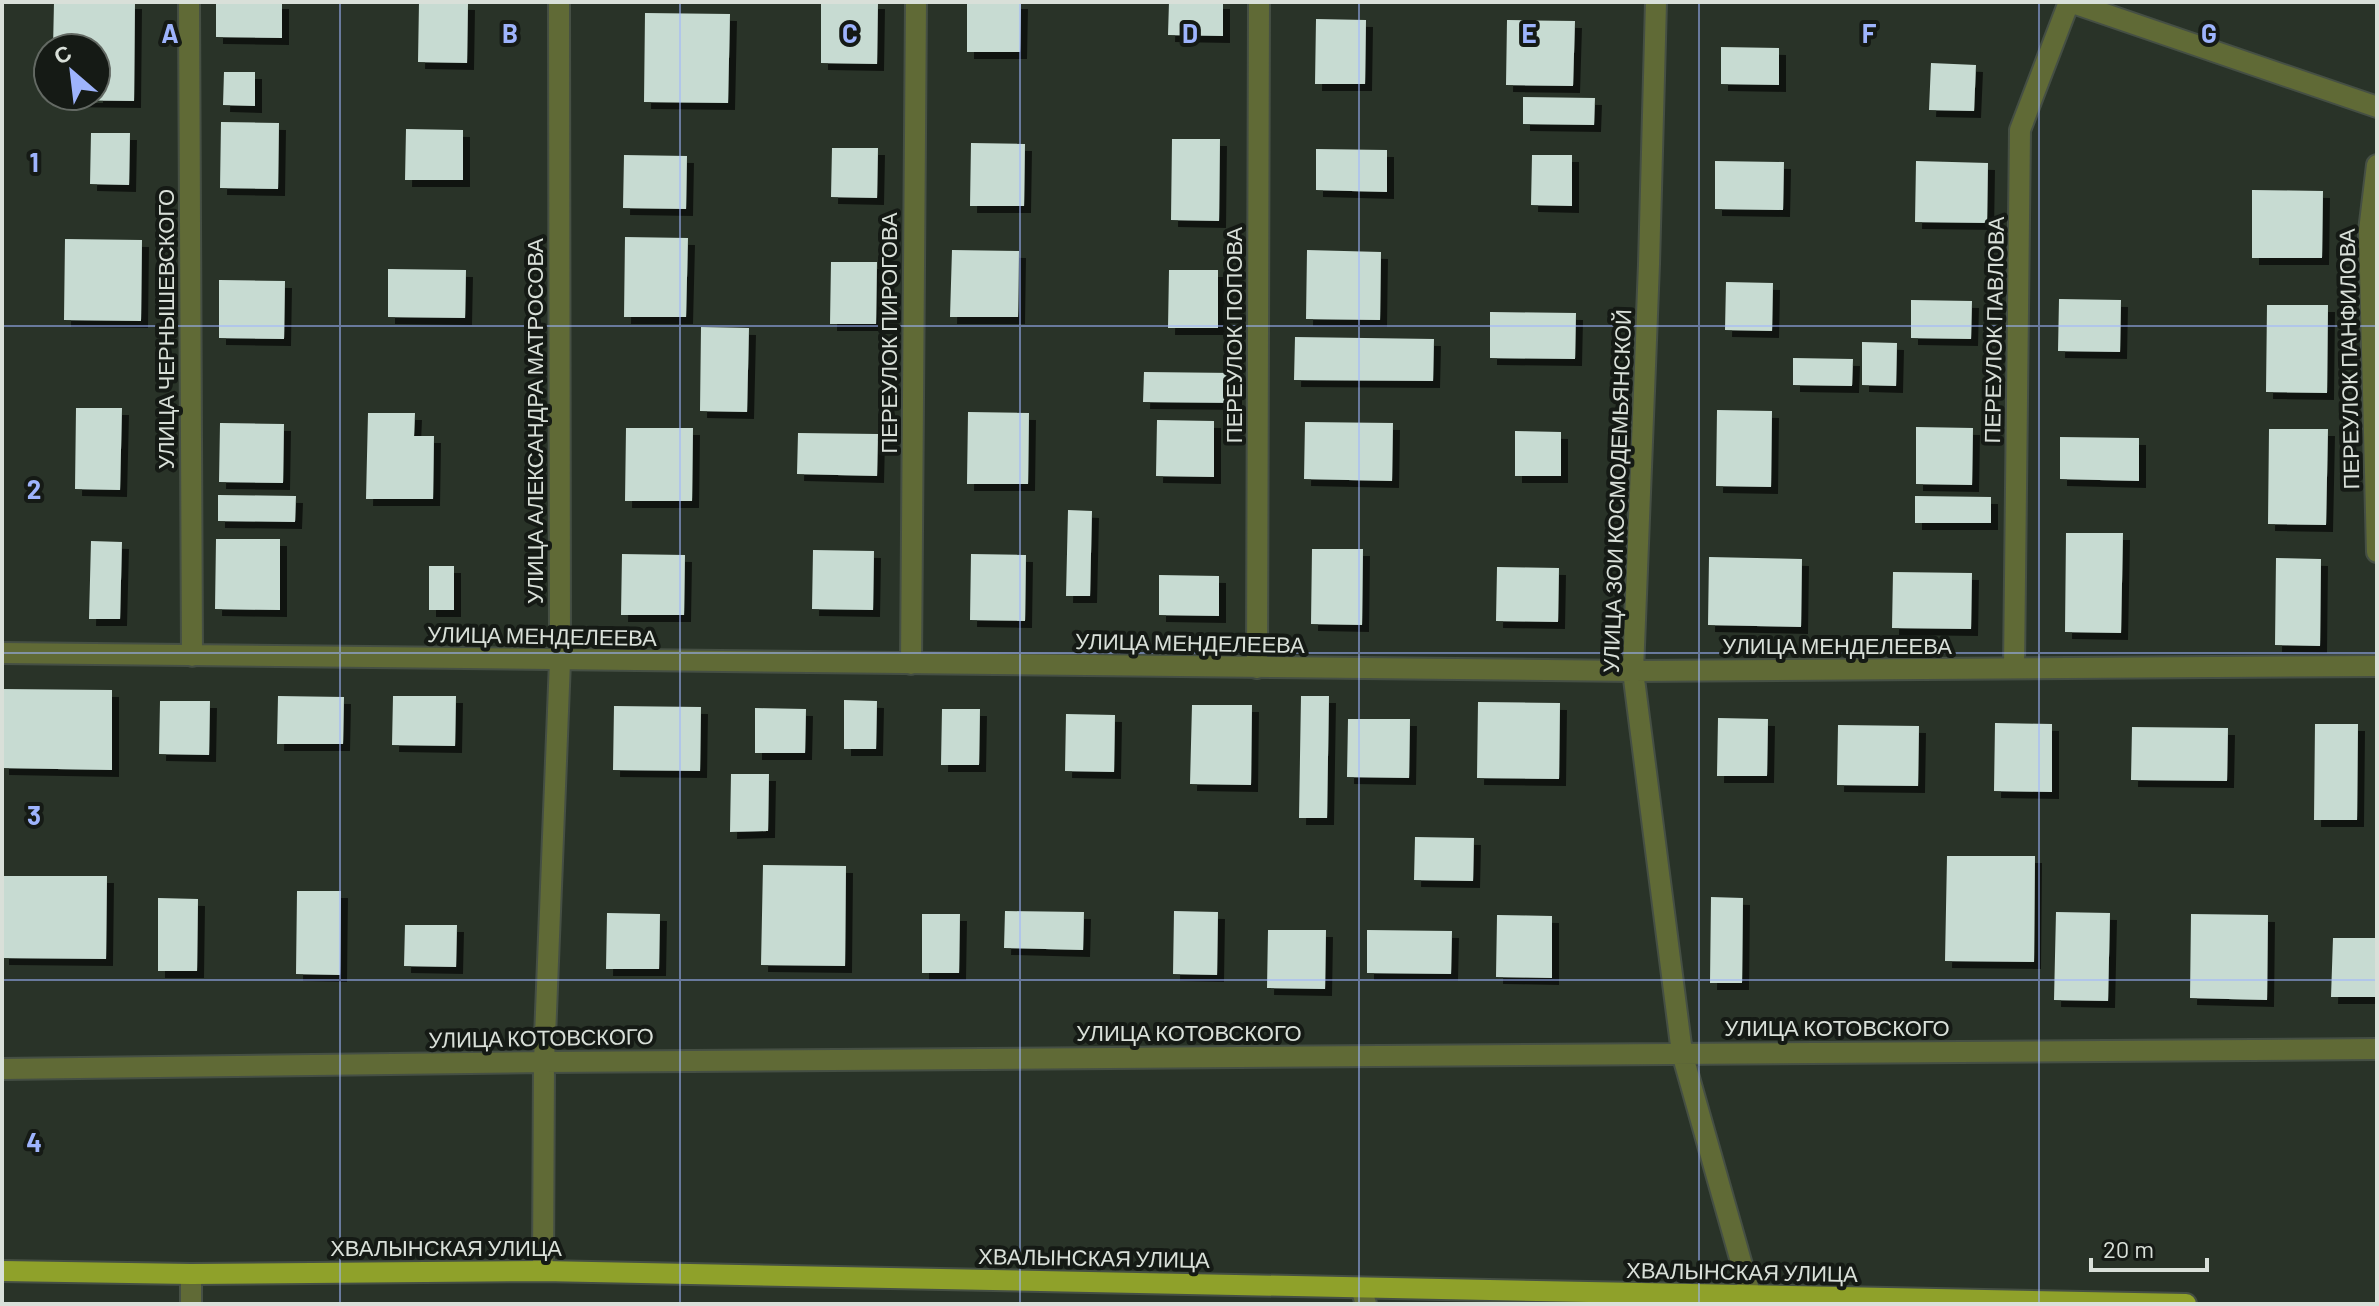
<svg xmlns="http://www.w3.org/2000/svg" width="2379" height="1306" viewBox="0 0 2379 1306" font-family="Barlow,sans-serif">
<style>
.building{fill:#c7dbd2;filter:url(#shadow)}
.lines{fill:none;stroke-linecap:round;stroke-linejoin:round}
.lane-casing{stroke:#454f44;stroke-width:24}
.street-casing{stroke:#454f44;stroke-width:24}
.primary-casing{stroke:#454f44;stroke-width:24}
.lane{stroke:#606a36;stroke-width:20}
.street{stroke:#606a36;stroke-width:20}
.primary{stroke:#8fa12a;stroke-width:20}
.grid{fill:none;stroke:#9eb4fd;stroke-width:2;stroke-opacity:0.55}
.labels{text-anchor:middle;stroke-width:8;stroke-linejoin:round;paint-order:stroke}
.street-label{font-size:22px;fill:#d9e0d9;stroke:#151a15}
.grid-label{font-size:26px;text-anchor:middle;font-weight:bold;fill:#9eb4fd;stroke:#151a15;stroke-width:8;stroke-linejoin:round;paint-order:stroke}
</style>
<defs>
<filter id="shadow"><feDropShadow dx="7" dy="7" stdDeviation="0" flood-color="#0009"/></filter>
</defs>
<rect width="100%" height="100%" fill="#293328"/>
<!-- building -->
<path class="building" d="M 54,2 L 135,2 L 134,101 L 52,100 L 53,96 L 96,96 L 96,48 L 53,48 Z
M 216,2 L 282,2 L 282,38 L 216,37 Z
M 419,2 L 468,3 L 467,63 L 418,62 Z
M 821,2 L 878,2 L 877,64 L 821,63 Z
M 967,2 L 1021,2 L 1020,52 L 967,52 Z
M 1169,2 L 1223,2 L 1223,36 L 1168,35 Z
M 645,13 L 730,14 L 728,103 L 644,102 Z
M 1316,19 L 1366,20 L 1365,84 L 1315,84 Z
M 1507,20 L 1575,21 L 1573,86 L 1506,85 Z
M 1721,47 L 1779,48 L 1779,85 L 1721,84 Z
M 1931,63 L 1976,65 L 1974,111 L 1929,110 Z
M 224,72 L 255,72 L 255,106 L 223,105 Z
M 1523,97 L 1595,98 L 1594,125 L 1523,124 Z
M 221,122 L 279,123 L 278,189 L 220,188 Z
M 406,129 L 463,130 L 463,180 L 405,180 Z
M 91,133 L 130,133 L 129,185 L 90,184 Z
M 1172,139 L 1220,139 L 1219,221 L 1171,220 Z
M 971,143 L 1025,144 L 1024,206 L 970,206 Z
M 832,148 L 878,148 L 877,198 L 831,197 Z
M 1316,149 L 1387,150 L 1387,192 L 1316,190 Z
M 624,155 L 687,156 L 686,209 L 623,208 Z
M 1532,155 L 1572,155 L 1572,206 L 1531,205 Z
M 1715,161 L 1784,162 L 1783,210 L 1715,209 Z
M 1916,161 L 1988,163 L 1987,223 L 1915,222 Z
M 2252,190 L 2323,191 L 2322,258 L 2252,258 Z
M 625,237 L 688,238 L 686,317 L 624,317 Z
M 65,239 L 142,240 L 141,321 L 64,320 Z
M 952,250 L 1019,251 L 1018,317 L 950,317 Z
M 1307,250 L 1381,252 L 1380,320 L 1306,319 Z
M 831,262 L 877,262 L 876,324 L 830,324 Z
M 388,269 L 466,270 L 465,318 L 388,317 Z
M 1169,270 L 1218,270 L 1218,328 L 1168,328 Z
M 219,280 L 285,281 L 284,339 L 219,338 Z
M 1726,282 L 1773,283 L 1772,331 L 1725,330 Z
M 2059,299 L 2121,300 L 2120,352 L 2058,351 Z
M 1911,300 L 1972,301 L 1971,339 L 1911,338 Z
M 2267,305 L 2328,305 L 2327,393 L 2266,392 Z
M 1490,312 L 1576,313 L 1575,359 L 1490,358 Z
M 701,327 L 749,328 L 747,412 L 700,411 Z
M 1295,337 L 1434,339 L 1433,381 L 1294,380 Z
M 1862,342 L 1897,343 L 1896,386 L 1862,385 Z
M 1793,358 L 1853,359 L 1852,386 L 1793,385 Z
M 1144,372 L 1235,373 L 1235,403 L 1143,402 Z
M 76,408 L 122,408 L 120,490 L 75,489 Z
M 1717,410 L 1772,411 L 1771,487 L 1716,486 Z
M 968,412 L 1029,413 L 1028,484 L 967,484 Z
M 368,413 L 415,413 L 414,436 L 434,436 L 433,499 L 366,499 Z
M 1157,420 L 1214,421 L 1214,477 L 1156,476 Z
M 1305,422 L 1393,423 L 1392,481 L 1304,479 Z
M 220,423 L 284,424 L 283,483 L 219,482 Z
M 1916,427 L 1973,428 L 1972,485 L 1916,484 Z
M 626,428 L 693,428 L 692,501 L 625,501 Z
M 2269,429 L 2328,429 L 2326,525 L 2268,524 Z
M 1515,431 L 1561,432 L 1561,476 L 1515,476 Z
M 798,433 L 878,434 L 877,476 L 797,474 Z
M 2060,437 L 2139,438 L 2139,481 L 2060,479 Z
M 218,495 L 296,496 L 295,522 L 218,521 Z
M 1915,496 L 1991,497 L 1991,523 L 1915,523 Z
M 1068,510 L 1092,511 L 1090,596 L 1066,596 Z
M 2066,533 L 2123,533 L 2121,633 L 2065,632 Z
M 216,539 L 280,539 L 280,610 L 215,609 Z
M 91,541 L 122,542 L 120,619 L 89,619 Z
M 1312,549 L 1363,549 L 1362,625 L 1311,624 Z
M 813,550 L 874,551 L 873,610 L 812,609 Z
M 622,554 L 685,555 L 684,615 L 621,615 Z
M 971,554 L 1026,555 L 1025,621 L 970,620 Z
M 1709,557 L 1802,559 L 1801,627 L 1708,625 Z
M 2276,558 L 2321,559 L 2320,646 L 2275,645 Z
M 429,566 L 454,566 L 454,610 L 429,610 Z
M 1497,567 L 1559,568 L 1558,622 L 1496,621 Z
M 1893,572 L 1972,573 L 1971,629 L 1892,628 Z
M 1159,575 L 1219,576 L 1219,616 L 1159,615 Z
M 2,689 L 112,690 L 112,770 L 2,768 Z
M 278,696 L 344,697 L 343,744 L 277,744 Z
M 393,696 L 456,696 L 455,746 L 392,745 Z
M 1301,696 L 1329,696 L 1327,818 L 1299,818 Z
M 844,700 L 877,701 L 876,749 L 844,749 Z
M 160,701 L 210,701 L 209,755 L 159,754 Z
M 1478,702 L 1560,703 L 1559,779 L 1477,778 Z
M 1192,705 L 1252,705 L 1251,785 L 1190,784 Z
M 614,706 L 701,707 L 700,771 L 613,770 Z
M 755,708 L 806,709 L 805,753 L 755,753 Z
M 942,709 L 980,709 L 979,765 L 941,765 Z
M 1066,714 L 1115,715 L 1114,772 L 1065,771 Z
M 1718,718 L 1768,719 L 1767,776 L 1717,776 Z
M 1348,719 L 1410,719 L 1409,778 L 1347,777 Z
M 1995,723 L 2052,724 L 2052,792 L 1994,791 Z
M 2315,724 L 2358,724 L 2357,820 L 2314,820 Z
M 1838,725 L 1919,726 L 1918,786 L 1837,785 Z
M 2132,727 L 2228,728 L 2227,781 L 2131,780 Z
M 731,774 L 769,774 L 768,831 L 730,832 Z
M 1415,837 L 1474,838 L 1473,881 L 1414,880 Z
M 1947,856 L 2035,856 L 2034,962 L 1945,961 Z
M 763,865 L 846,866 L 845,966 L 761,965 Z
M 2,876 L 107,876 L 106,959 L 2,958 Z
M 297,891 L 341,891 L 340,975 L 296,974 Z
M 1711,897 L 1743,898 L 1742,983 L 1710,983 Z
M 158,898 L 198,899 L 197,971 L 158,971 Z
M 1005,911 L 1084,912 L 1083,950 L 1004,948 Z
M 1174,911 L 1218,912 L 1217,975 L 1173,974 Z
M 2056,912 L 2110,913 L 2108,1001 L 2054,1000 Z
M 607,913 L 660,914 L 659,969 L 606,969 Z
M 922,914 L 960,914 L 959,973 L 922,973 Z
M 2191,914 L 2268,915 L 2267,1000 L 2190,998 Z
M 1497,915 L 1552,916 L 1552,978 L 1496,977 Z
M 405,925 L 457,925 L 456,967 L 404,966 Z
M 1268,930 L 1326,930 L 1325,989 L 1267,988 Z
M 1367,930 L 1452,931 L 1451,974 L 1367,973 Z
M 2333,938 L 2377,938 L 2377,997 L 2331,997 Z"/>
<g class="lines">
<defs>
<path id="lane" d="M 1361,1288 L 1366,1304"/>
<path id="street" d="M 189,2 L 192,656
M 1656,2 L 1649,264 L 1633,671 L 1682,1053 L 1753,1304
M 2070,2 L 2377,107
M 2377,165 L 2369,231 L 2377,552
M 2,653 L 1633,671 L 2377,666
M 911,664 L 916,2
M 1257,668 L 1259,2
M 2014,668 L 2020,130 L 2069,2
M 2,1069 L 544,1062 L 2377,1049
M 543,1271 L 544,1062 L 560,661 L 559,2
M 191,1274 L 191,1304"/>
<path id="primary" d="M 2,1271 L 191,1274 L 543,1271 L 2186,1304"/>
</defs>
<!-- lane casing -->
<use href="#lane" class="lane-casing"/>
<!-- street casing -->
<use href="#street" class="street-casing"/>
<!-- primary casing -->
<use href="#primary" class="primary-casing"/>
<!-- lane -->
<use href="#lane" class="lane"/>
<!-- street -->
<use href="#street" class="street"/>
<!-- primary -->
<use href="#primary" class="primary"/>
</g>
<!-- grid -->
<path class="grid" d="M 340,2 L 340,1304M 680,2 L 680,1304M 1020,2 L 1020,1304M 1359,2 L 1359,1304M 1699,2 L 1699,1304M 2039,2 L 2039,1304M 2,326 L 2377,326M 2,653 L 2377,653M 2,980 L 2377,980"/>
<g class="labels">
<!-- street labels -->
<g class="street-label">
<text transform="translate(166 329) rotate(-90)" y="8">УЛИЦА ЧЕРНЫШЕВСКОГО</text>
<text transform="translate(1994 330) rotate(-89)" y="8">ПЕРЕУЛОК ПАВЛОВА</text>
<text transform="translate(889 333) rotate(-90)" y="8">ПЕРЕУЛОК ПИРОГОВА</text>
<text transform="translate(1234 335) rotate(-90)" y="8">ПЕРЕУЛОК ПОПОВА</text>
<text transform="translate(2349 359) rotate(-91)" y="8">ПЕРЕУЛОК ПАНФИЛОВА</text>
<text transform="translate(535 421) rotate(-90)" y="8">УЛИЦА АЛЕКСАНДРА МАТРОСОВА</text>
<text transform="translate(1617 491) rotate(-88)" y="8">УЛИЦА ЗОИ КОСМОДЕМЬЯНСКОЙ</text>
<text transform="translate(542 636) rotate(1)" y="8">УЛИЦА МЕНДЕЛЕЕВА</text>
<text transform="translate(1190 643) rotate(1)" y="8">УЛИЦА МЕНДЕЛЕЕВА</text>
<text x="1837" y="654">УЛИЦА МЕНДЕЛЕЕВА</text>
<text x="1837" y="1036">УЛИЦА КОТОВСКОГО</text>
<text x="1189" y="1041">УЛИЦА КОТОВСКОГО</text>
<text transform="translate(541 1038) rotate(-1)" y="8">УЛИЦА КОТОВСКОГО</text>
<text x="446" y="1256">ХВАЛЫНСКАЯ УЛИЦА</text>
<text transform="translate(1094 1258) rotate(1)" y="8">ХВАЛЫНСКАЯ УЛИЦА</text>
<text transform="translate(1742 1272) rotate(1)" y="8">ХВАЛЫНСКАЯ УЛИЦА</text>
</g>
</g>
<g class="grid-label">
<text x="170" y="43">A</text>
<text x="510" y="43">B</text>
<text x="850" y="43">C</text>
<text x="1190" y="43">D</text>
<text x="1529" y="43">E</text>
<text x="1869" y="43">F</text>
<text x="2209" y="43">G</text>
<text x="34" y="172">1</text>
<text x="34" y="499">2</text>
<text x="34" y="825">3</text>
<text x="34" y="1152">4</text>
</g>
<!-- border -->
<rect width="2379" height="1306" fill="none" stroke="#d9e0d9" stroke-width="8"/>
<!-- north arrow -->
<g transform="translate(72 72) rotate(332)"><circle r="38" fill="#151a15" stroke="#636963" stroke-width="2"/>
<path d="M0-6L14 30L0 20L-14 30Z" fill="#9eb4fd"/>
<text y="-12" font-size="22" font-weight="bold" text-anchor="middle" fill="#d9e0d9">С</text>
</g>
<!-- scale -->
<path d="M2091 1258v12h116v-12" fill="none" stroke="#d9e0d9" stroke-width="4"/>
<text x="2103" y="1258" font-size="24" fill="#d9e0d9" stroke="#151a15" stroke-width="6" paint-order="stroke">20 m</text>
</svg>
